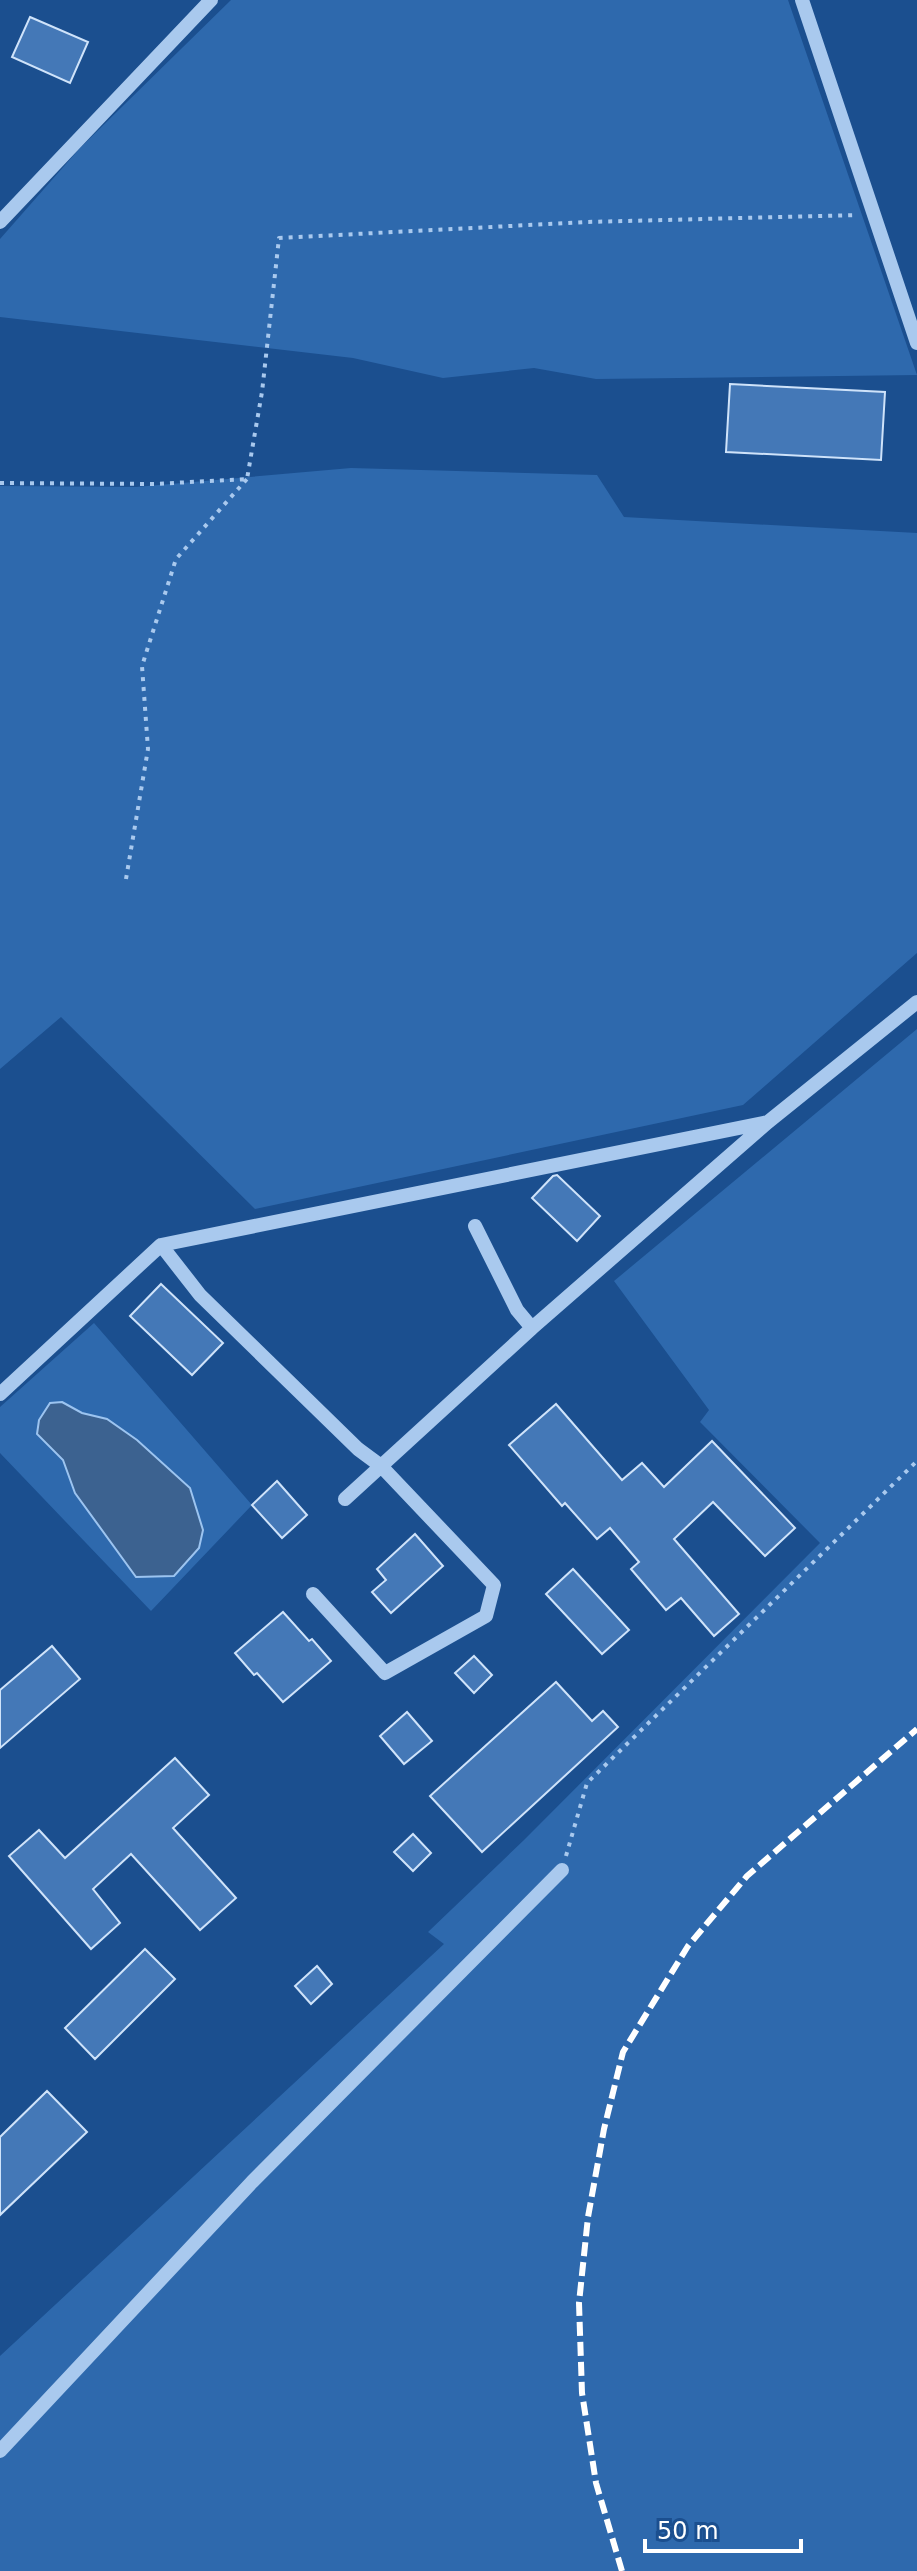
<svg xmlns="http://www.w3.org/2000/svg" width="917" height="2571" viewBox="0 0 917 2571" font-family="'DejaVu Sans',sans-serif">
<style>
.green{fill:#2e69ad}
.water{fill:#3c6290;stroke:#9cc4f0;stroke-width:2}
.building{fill:#4478b7;stroke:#cfe3fa;stroke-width:2}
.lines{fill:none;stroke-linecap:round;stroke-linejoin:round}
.path{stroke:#a9c9ee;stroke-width:4;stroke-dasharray:4 6;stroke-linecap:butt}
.minor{stroke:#a9c9ee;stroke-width:14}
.rail{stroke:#fff;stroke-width:6;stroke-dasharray:14 6;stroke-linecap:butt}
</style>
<rect width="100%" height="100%" fill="#1b4f8f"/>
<!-- green -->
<path class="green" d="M 231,0 L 788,0 L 917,375 L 596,379 L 534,368 L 443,378 L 353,358 L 0,317 L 0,239 L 80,148 Z
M 351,468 L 597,475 L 624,517 L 917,533 L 917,953 L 743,1105 L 255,1209 L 61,1017 L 0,1069 L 0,486 L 136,487 Z
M 917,1029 L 917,2571 L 0,2571 L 0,2356 L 444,1944 L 428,1932 L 524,1840 L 820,1543 L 700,1422 L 709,1410 L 614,1281 Z
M 94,1323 L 252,1505 L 151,1611 L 0,1453 L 0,1407 Z"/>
<!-- water -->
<path class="water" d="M 62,1402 L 82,1413 L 107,1419 L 137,1440 L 190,1488 L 203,1530 L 199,1548 L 174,1576 L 136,1577 L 75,1493 L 63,1460 L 37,1434 L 39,1420 L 50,1403 Z"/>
<!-- building -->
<path class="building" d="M 30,17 L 88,42 L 70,83 L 12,57 Z
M 730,384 L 885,392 L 881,460 L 726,452 Z
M 557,1175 L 600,1216 L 577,1241 L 532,1198 L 553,1176 Z
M 161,1284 L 223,1343 L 192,1375 L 130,1316 Z
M 556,1404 L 622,1480 L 642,1463 L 664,1487 L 712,1441 L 795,1528 L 765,1556 L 713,1502 L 674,1539 L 739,1614 L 714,1636 L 681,1598 L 666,1610 L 631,1569 L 639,1562 L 610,1528 L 597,1539 L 565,1503 L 562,1506 L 509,1445 Z
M 277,1481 L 307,1515 L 282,1538 L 252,1505 Z
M 415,1534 L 443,1566 L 391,1613 L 372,1592 L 386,1580 L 377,1569 Z
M 573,1569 L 629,1630 L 602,1654 L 546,1594 Z
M 283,1612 L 309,1641 L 312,1639 L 331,1661 L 283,1702 L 257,1673 L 254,1675 L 235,1653 Z
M 52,1646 L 80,1679 L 0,1748 L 0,1690 Z
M 474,1656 L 492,1675 L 474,1693 L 455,1673 Z
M 556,1682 L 592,1721 L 603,1711 L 618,1727 L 482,1852 L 430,1796 Z
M 407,1712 L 432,1741 L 404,1764 L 380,1736 Z
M 175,1758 L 209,1795 L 173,1828 L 236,1898 L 200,1930 L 131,1854 L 93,1889 L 120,1923 L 91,1949 L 9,1856 L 39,1830 L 65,1858 Z
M 413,1834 L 431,1853 L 413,1871 L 394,1852 Z
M 145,1949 L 175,1979 L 95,2059 L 65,2028 Z
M 317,1966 L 332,1984 L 311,2004 L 295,1986 Z
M 47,2091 L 87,2132 L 0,2215 L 0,2137 Z"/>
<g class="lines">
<!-- path -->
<path class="path" d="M 0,483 L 154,484 L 247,479 L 262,392 L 279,238 L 587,222 L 858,215
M 126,879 L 148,749 L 142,666 L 176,559 L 247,479
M 566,1856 L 587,1783 L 917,1461"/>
<!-- minor -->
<path class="minor" d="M 802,0 L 917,343
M 0,222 L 211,0
M 475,1226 L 517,1310 L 532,1328
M 161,1245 L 200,1295 L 358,1449 L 381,1466 L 494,1585 L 486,1616 L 385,1673 L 313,1594
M 0,1394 L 161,1245 L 768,1122
M 345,1499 L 532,1328 L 768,1122 L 917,1002
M 0,2451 L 252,2182 L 562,1870"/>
<!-- rail -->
<path class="rail" d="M 622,2571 L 596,2483 L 582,2393 L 579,2303 L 588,2217 L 604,2129 L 623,2052 L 688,1946 L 747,1876 L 917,1729"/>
</g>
<!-- scale -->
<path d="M645 2539v12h156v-12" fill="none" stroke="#ffffff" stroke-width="4"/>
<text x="657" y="2539" font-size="24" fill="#ffffff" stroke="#1b4f8f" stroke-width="6" paint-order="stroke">50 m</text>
</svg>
